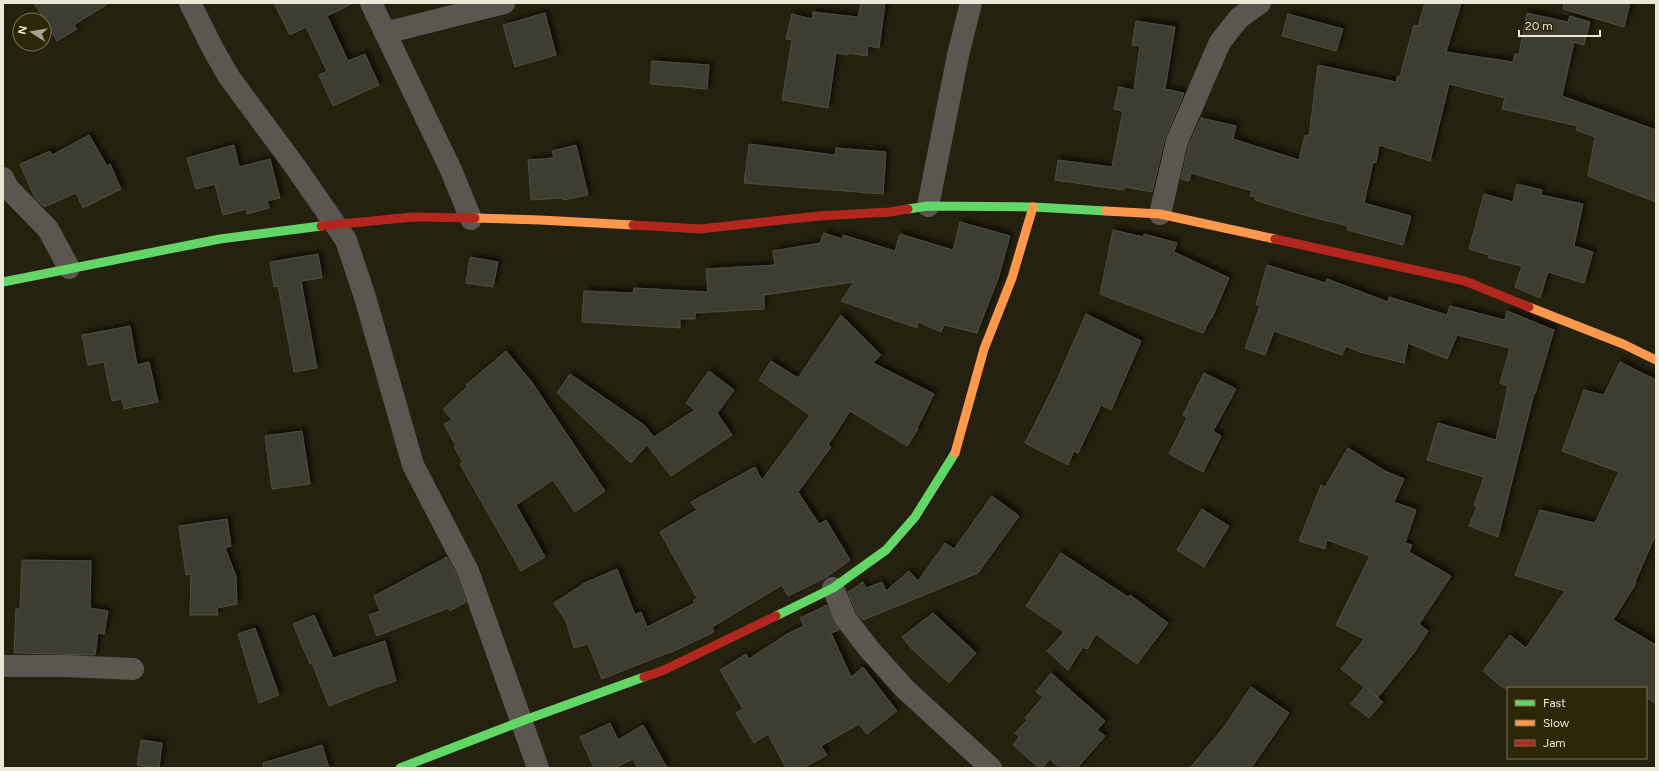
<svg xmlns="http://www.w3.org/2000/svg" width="1659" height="771" viewBox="0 0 1659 771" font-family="Figtree,sans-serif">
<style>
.building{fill:#3e3e30;stroke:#4e4e41;filter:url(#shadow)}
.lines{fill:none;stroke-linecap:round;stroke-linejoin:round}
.street{stroke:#5b5750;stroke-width:22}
.fast{stroke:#63d668;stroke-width:9}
.slow{stroke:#ff974d;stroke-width:9}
.jam{stroke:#b3261e;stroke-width:9}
</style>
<defs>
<filter id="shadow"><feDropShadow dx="3.5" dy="-3.5" stdDeviation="2" flood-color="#0009"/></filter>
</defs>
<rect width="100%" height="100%" fill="#25210f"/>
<!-- building -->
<path class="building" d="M 34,3 L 109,3 L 74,25 L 77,29 L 57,41 Z
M 274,3 L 353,3 L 327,16 L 348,61 L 365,54 L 379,85 L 333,106 L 319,75 L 327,71 L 306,27 L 290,35 Z
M 861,3 L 885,3 L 879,48 L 868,46 L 867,56 L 848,53 L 848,55 L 836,53 L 828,108 L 782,100 L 792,40 L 786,39 L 792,14 L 812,19 L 813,12 L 858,17 Z
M 1425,3 L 1461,3 L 1446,52 L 1513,62 L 1515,54 L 1519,54 L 1527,13 L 1568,22 L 1570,16 L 1590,22 L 1584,45 L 1574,42 L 1562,96 L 1656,130 L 1656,202 L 1588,176 L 1595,137 L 1576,130 L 1578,126 L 1502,109 L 1505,98 L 1449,84 L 1430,161 L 1379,145 L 1376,163 L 1373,162 L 1364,203 L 1411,216 L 1403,245 L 1347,230 L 1348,226 L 1304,215 L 1255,200 L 1256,197 L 1250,196 L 1252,191 L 1191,173 L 1189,181 L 1181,179 L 1189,145 L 1201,118 L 1236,126 L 1233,139 L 1299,160 L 1305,135 L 1309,136 L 1318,65 L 1396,82 L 1398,76 L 1400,76 L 1414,25 L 1418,26 Z
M 1564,3 L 1630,3 L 1624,27 L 1563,9 Z
M 545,13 L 556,55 L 515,67 L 503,25 Z
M 1288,14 L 1343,29 L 1336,51 L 1282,36 Z
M 1136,21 L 1175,27 L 1165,89 L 1184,93 L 1165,138 L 1152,192 L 1125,187 L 1124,190 L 1055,180 L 1058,160 L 1112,167 L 1123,111 L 1114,109 L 1119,87 L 1134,90 L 1140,46 L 1132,45 Z
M 652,61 L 709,65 L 707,89 L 650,84 Z
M 89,135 L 107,166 L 110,164 L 121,189 L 83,208 L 76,193 L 44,207 L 35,198 L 20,164 L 50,151 L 52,155 Z
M 749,144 L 835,155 L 836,148 L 886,152 L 883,194 L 744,183 Z
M 234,145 L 239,167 L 270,159 L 280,198 L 267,201 L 269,208 L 247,214 L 246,209 L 223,215 L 215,184 L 196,189 L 187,158 Z
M 576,145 L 588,195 L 563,200 L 563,198 L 531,200 L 528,160 L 554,158 L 552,151 Z
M 1517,184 L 1542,190 L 1541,195 L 1583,204 L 1574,246 L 1593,252 L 1584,283 L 1548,272 L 1540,298 L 1515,287 L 1522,266 L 1489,258 L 1489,255 L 1469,249 L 1484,194 L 1513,202 Z
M 960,222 L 1010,236 L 999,276 L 977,333 L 944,325 L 941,332 L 918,322 L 917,328 L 841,301 L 854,282 L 764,295 L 764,309 L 695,313 L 695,319 L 680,319 L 680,328 L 582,322 L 584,291 L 633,293 L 634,288 L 708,292 L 706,269 L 775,265 L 773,251 L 820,243 L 824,233 L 842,239 L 843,235 L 895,251 L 900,234 L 953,250 Z
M 1113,230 L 1143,237 L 1144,234 L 1177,243 L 1174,252 L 1229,278 L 1212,318 L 1211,318 L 1203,333 L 1100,294 Z
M 318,254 L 322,278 L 301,281 L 317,368 L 294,372 L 278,286 L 274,287 L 270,262 Z
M 470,257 L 498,262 L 493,287 L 466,283 Z
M 1267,265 L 1326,283 L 1327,279 L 1388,302 L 1389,297 L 1447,315 L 1450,306 L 1505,320 L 1507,311 L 1554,330 L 1535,394 L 1534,393 L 1498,537 L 1469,526 L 1477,506 L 1474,506 L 1484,477 L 1427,460 L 1438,423 L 1496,440 L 1508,386 L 1500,383 L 1510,348 L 1457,335 L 1447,359 L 1408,343 L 1404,363 L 1360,352 L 1346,346 L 1342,355 L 1274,331 L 1265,355 L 1245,348 L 1260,306 L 1256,304 Z
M 1086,314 L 1141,341 L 1111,410 L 1101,405 L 1078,453 L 1074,451 L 1068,465 L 1025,443 L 1055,384 Z
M 841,315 L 881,355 L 873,363 L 934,394 L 917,428 L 918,429 L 907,446 L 850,411 L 828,445 L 831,447 L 798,492 L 819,524 L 826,520 L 850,560 L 827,577 L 788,596 L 782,585 L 712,627 L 714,632 L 670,653 L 670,652 L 602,679 L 588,644 L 574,648 L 566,621 L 554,603 L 582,585 L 582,584 L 617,569 L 635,615 L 641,612 L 647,627 L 695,603 L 693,601 L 697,598 L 660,532 L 697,510 L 691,502 L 755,467 L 762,480 L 810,415 L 759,380 L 771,361 L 798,378 Z
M 130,326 L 137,365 L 149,362 L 158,402 L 124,409 L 122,399 L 112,401 L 104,362 L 88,365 L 82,335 Z
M 506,351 L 531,381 L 605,491 L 575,512 L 553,480 L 516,505 L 545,557 L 521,571 L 460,464 L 463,462 L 454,447 L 456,446 L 444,424 L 452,420 L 443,409 L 467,387 L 466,385 Z
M 1620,362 L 1656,380 L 1656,534 L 1635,582 L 1636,583 L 1613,620 L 1656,645 L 1656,704 L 1646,697 L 1646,688 L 1503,688 L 1483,671 L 1510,635 L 1526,648 L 1565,591 L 1515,575 L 1540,510 L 1595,523 L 1619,472 L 1562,451 L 1584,390 L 1604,395 Z
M 709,371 L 734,390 L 717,413 L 732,435 L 671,476 L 647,445 L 631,463 L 557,393 L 570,374 L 644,425 L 654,437 L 695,410 L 686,403 Z
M 1204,373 L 1236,389 L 1213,431 L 1221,436 L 1203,472 L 1169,454 L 1187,418 L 1183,415 Z
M 302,431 L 310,484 L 272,489 L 265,436 Z
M 1348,448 L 1385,471 L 1404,479 L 1394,502 L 1416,510 L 1405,543 L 1412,545 L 1409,552 L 1451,576 L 1419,624 L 1428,631 L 1413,654 L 1378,697 L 1366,688 L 1383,702 L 1369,718 L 1351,704 L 1364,687 L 1341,669 L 1364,639 L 1336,625 L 1370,556 L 1327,540 L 1325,549 L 1299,541 L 1321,485 L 1325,487 Z
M 992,496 L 1019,516 L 978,573 L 863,620 L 857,613 L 848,592 L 863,582 L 866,588 L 882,582 L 886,591 L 909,571 L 918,581 L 945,543 L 954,549 Z
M 1202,509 L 1229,526 L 1204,567 L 1177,550 Z
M 227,519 L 231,546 L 225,548 L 236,576 L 237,604 L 217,608 L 218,615 L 190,615 L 191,574 L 186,575 L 179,526 Z
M 1061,553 L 1128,597 L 1130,595 L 1168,623 L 1137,664 L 1096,634 L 1087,649 L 1083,647 L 1068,670 L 1047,651 L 1064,632 L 1026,606 Z
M 447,557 L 457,576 L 466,602 L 450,611 L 448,608 L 377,636 L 369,615 L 380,611 L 374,596 Z
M 22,560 L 91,561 L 90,608 L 108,611 L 104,634 L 98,633 L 95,655 L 14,653 L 16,609 L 20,609 Z
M 827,605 L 839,630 L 831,633 L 851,677 L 863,667 L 897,711 L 867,734 L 859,724 L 821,746 L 827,755 L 803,768 L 786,768 L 768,734 L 754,743 L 736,713 L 743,709 L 720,670 L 746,654 L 749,659 L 787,634 L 804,626 L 800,618 Z
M 933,613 L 976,653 L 949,683 L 912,649 L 902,637 Z
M 314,615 L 333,658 L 385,641 L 396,681 L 377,687 L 329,706 L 312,663 L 310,664 L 293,624 Z
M 255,628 L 279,695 L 259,703 L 238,634 Z
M 1051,673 L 1105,721 L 1097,730 L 1105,736 L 1077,768 L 1060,768 L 1050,759 L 1042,768 L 1039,768 L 1013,745 L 1019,737 L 1015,733 L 1027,720 L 1025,718 L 1043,697 L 1036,692 Z
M 1251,687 L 1289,713 L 1251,768 L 1190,768 L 1224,727 Z
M 610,723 L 618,740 L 643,725 L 667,768 L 638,768 L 633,759 L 614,768 L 594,768 L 580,737 Z
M 141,740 L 162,743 L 159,768 L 137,765 Z
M 322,745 L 329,768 L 264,768 L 263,763 Z"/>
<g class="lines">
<!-- street -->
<path class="street" d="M 190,3 L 213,49 L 229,77 L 297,169 L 346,240 L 365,297 L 413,465 L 468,571 L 538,768
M 371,3 L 451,170 L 471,219
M 385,33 L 504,3
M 3,178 L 8,188 L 48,229 L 69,268
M 928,206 L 958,55 L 971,3
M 1160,214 L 1177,141 L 1220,42 L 1239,18 L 1260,3
M 833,588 L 846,619 L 869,649 L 905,689 L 991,768
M 3,666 L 66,666 L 133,669"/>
<!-- fast -->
<path class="fast" d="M 908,209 L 928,206 L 1033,207 L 1106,211
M 3,282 L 220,239 L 321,226
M 776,616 L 833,588 L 886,550 L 915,517 L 955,453
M 400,768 L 522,721 L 644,677"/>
<!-- slow -->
<path class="slow" d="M 1106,211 L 1160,214 L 1275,239
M 475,218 L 540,220 L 633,225
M 1529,307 L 1623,344 L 1656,360
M 955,453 L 984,349 L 1012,278 L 1033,207"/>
<!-- jam -->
<path class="jam" d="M 633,225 L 700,229 L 819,216 L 890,212 L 908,209
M 321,226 L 413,217 L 475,218
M 1275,239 L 1465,281 L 1529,307
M 644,677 L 662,671 L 776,616"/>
</g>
<!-- border -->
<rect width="1659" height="771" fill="none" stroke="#ece8d7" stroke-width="8"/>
<!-- legend -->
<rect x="1507" y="687" width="140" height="72" fill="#2d2707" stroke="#79745a"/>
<rect x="1515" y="700" width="20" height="6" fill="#63d668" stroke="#79745a"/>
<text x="1543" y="707" font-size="12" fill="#ece8d7">Fast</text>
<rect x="1515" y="720" width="20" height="6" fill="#ff974d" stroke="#79745a"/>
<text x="1543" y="727" font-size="12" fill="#ece8d7">Slow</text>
<rect x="1515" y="740" width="20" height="6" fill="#b3261e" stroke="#79745a"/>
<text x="1543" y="747" font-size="12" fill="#ece8d7">Jam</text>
<!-- north arrow -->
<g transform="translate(32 32) rotate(282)"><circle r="19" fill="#2d2707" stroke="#79745a"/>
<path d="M0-3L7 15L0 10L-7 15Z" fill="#a6a291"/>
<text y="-6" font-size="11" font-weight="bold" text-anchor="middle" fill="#ece8d7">N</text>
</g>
<!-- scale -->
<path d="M1519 30v6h81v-6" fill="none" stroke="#ece8d7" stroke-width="2"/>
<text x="1525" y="30" font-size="12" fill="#ece8d7" stroke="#2d2707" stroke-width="3" paint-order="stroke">20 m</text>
</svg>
